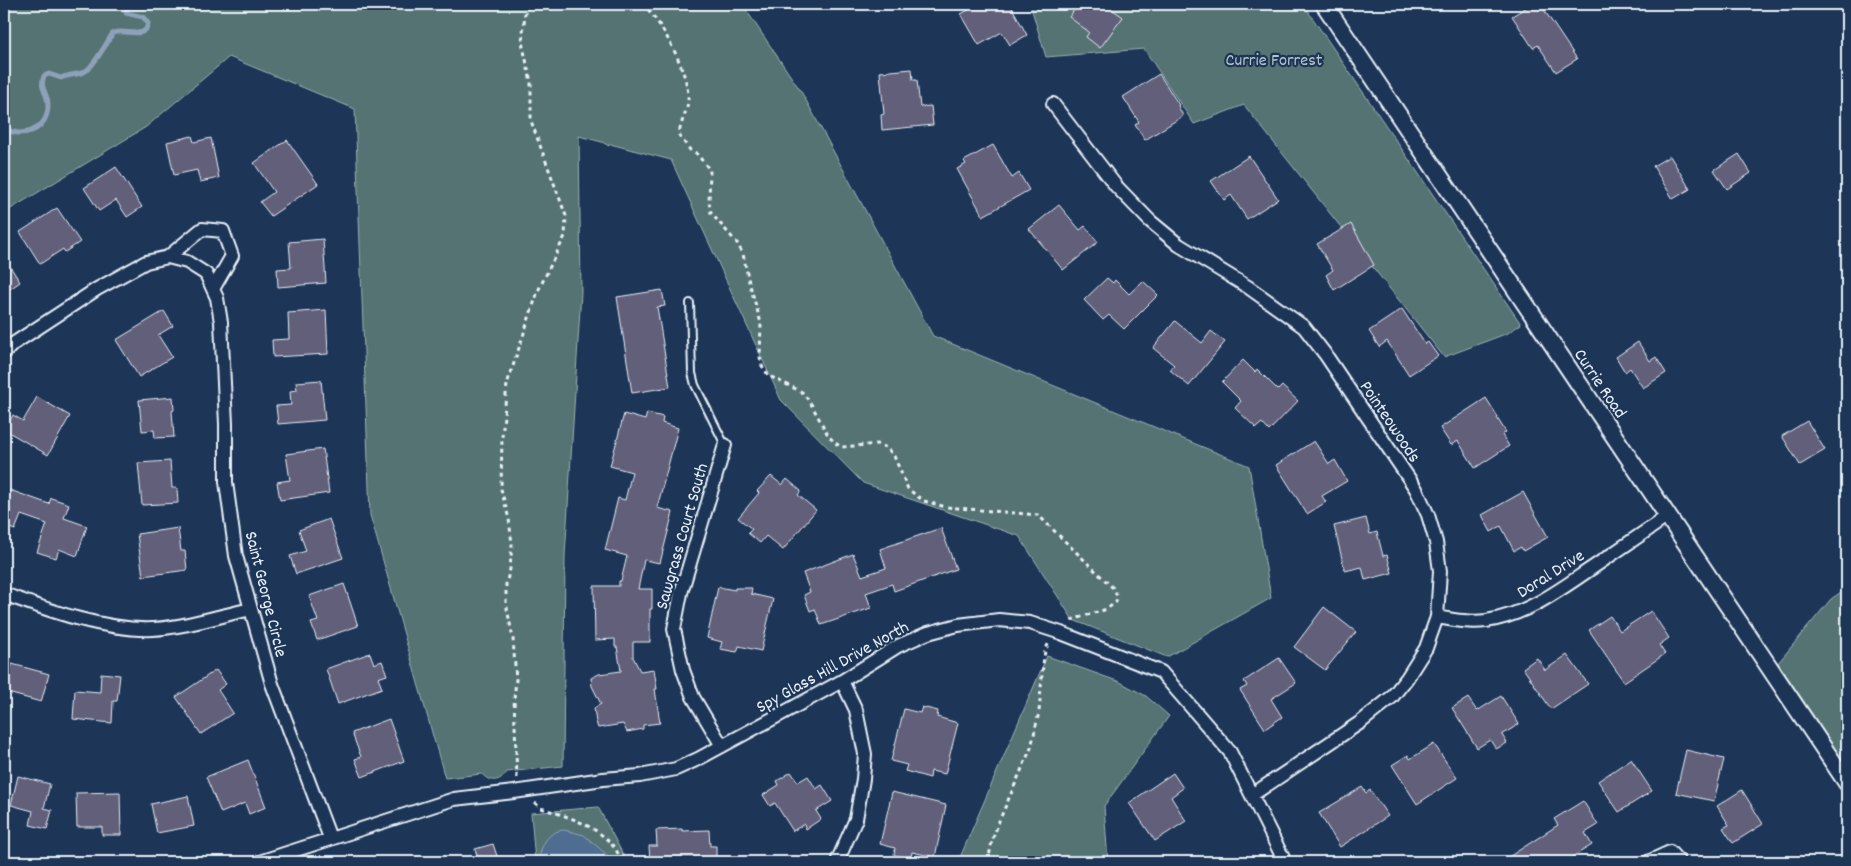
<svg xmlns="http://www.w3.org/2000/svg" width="1851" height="866" viewBox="0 0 1851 866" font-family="Dekko,sans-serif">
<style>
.green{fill:#547372;stroke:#9eb2b5}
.water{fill:#506d90;stroke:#8da2ba}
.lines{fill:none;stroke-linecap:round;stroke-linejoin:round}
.stream{stroke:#8da2ba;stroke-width:5}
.building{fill:#625e7a;stroke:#e8f1f8}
.service-casing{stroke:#e8f1f8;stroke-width:10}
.minor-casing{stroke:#e8f1f8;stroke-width:16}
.tertiary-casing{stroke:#e8f1f8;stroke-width:20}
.path{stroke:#e8f1f8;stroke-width:3;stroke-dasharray:4 4;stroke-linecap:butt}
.service{stroke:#1d3557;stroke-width:6}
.minor{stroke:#1d3557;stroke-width:12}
.tertiary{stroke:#1d3557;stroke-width:16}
.labels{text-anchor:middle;stroke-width:4.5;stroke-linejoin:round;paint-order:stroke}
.park-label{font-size:18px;fill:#b4c5c9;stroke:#1d3557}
.street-label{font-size:18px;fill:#e8f1f8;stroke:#1d3557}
</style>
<rect width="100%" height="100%" fill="#1d3557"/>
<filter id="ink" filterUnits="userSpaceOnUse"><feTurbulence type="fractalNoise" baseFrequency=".02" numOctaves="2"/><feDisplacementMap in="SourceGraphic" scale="10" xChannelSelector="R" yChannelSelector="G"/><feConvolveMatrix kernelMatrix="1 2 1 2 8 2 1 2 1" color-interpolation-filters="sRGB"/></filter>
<g filter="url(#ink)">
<!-- green -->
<path class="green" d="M 4,4 L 742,4 L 802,93 L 933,336 L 1249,466 L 1271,598 L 1167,657 L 1073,620 L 1019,536 L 863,483 L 781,400 L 671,160 L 610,144 L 609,146 L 602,142 L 579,136 L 581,292 L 565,556 L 563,766 L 507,772 C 500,782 490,783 482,774 L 445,778 L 370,515 L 355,109 L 229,57 L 146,127 L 4,213 Z
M 1030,4 L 1303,4 L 1521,324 L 1508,333 L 1444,357 L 1244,105 L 1194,124 L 1144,49 L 1046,57 Z
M 1847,588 L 1847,780 L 1773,669 L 1831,599 Z
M 1047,656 L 1120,682 L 1146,696 L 1169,716 L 1104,806 L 1108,862 L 958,862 Z
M 598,807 L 627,862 L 535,862 L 531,813 Z"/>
<!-- water -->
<path class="water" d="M 564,830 L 584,835 L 607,855 L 610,862 L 539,862 C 540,847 547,831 564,830 Z"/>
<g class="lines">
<!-- stream -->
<path class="stream" d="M 4,130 C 9,130 14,133 19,133 C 37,133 49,122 48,103 C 47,92 39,88 44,76 L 49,74 L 61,78 C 70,74 77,75 84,72 C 93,68 107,42 113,33 C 125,28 146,41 148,23 L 143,17 L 126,13 L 126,10 L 130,4"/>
</g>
<!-- building -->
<path class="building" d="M 979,4 L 1010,4 L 1027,35 L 1010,45 L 1002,32 L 979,45 L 961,14 Z
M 1079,4 L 1105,4 L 1123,17 L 1100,48 L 1086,37 L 1089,32 L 1069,17 Z
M 1532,4 L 1540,4 L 1577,59 L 1556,72 L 1538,45 L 1533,48 L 1512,16 Z
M 912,69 L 913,80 L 917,80 L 920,107 L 931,106 L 933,125 L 882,130 L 881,115 L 884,114 L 880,72 Z
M 1159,74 L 1179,105 L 1178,106 L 1183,116 L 1145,140 L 1135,125 L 1139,122 L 1123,97 Z
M 192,136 L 194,142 L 211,138 L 219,178 L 200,182 L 197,170 L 174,175 L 167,142 Z
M 287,140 L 318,184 L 271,216 L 260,202 L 274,192 L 254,163 Z
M 993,145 L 1012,178 L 1019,173 L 1029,190 L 983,216 L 957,169 L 966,164 L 964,161 Z
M 1739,154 L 1751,173 L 1727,189 L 1714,170 Z
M 1249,156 L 1278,199 L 1247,219 L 1231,195 L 1224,200 L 1211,181 Z
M 1670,156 L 1690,189 L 1673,199 L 1653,166 Z
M 116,167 L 142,207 L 127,217 L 116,200 L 99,211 L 84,188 Z
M 1059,205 L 1080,230 L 1085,226 L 1098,242 L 1063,270 L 1029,229 Z
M 57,208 L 80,242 L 65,252 L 63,249 L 40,264 L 20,232 Z
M 1351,224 L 1374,265 L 1334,290 L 1326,275 L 1333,270 L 1317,244 Z
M 323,239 L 326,283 L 278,287 L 277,269 L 291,268 L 289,242 Z
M 4,257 L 20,282 L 4,293 Z
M 1107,278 L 1113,283 L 1115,280 L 1129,294 L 1143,281 L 1158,295 L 1124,329 L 1109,315 L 1103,320 L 1084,300 Z
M 662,290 L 665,306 L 657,307 L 670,387 L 632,393 L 617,297 Z
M 1402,309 L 1425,344 L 1428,342 L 1438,356 L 1409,375 L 1387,341 L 1379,347 L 1369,331 Z
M 326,310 L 328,354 L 273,357 L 272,340 L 289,339 L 288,313 Z
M 164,311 L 173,326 L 158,335 L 172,357 L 139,377 L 116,340 Z
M 1175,321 L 1202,343 L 1211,331 L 1225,342 L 1189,386 L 1170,370 L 1174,365 L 1153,348 Z
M 1638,342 L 1650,361 L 1656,357 L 1666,373 L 1643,388 L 1630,368 L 1625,372 L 1616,357 Z
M 1243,360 L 1255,372 L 1257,369 L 1278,390 L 1282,386 L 1298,401 L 1269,431 L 1262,423 L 1256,428 L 1235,408 L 1241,401 L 1222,382 Z
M 321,380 L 325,420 L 278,424 L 276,406 L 291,405 L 290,391 L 297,390 L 296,382 Z
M 37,397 L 70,416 L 48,455 L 5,430 L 13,415 L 23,421 Z
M 173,397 L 174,410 L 172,411 L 174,437 L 155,438 L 154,430 L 142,431 L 139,400 Z
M 1486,398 L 1498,417 L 1497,418 L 1506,432 L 1502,435 L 1509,446 L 1475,468 L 1458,441 L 1451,445 L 1440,428 Z
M 647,413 L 663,417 L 662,423 L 678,428 L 657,508 L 673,512 L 660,563 L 644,560 L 638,589 L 652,589 L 652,609 L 650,609 L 650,642 L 633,642 L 633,657 L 640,671 L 654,669 L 657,689 L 655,689 L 660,723 L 643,725 L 643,729 L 627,732 L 623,724 L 598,728 L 596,722 L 594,708 L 601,704 L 592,686 L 591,678 L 599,674 L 621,671 L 617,647 L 615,647 L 615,639 L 595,640 L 594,586 L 619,586 L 619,581 L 621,581 L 627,556 L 605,550 L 618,498 L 625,500 L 632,472 L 610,466 L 624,414 L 645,420 Z
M 1807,421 L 1825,450 L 1800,465 L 1782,436 Z
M 1314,441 L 1329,464 L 1335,460 L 1347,481 L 1322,496 L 1326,502 L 1307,514 L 1276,465 Z
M 323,449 L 329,493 L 280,500 L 277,482 L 290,480 L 286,454 Z
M 170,461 L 172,488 L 177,488 L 178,503 L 142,505 L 138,463 Z
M 771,476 L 782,485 L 787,479 L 801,491 L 798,495 L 816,510 L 783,550 L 766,536 L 760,543 L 748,533 L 752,529 L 738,518 L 759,493 L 757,491 Z
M 4,488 L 49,504 L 51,498 L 69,504 L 64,518 L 87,526 L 77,556 L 59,549 L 56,558 L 37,552 L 47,524 L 21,515 L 15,530 L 4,526 Z
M 1523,492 L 1548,537 L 1523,551 L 1521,547 L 1514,551 L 1501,526 L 1491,532 L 1482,515 Z
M 1366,518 L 1370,534 L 1377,532 L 1383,556 L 1387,555 L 1392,573 L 1365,580 L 1362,567 L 1345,571 L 1334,526 Z
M 329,519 L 343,558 L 296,574 L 290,556 L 306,551 L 299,530 Z
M 178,528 L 181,551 L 185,551 L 187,570 L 143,576 L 137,534 Z
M 941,528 L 956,569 L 894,591 L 892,584 L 866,593 L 871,608 L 821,625 L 815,609 L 810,611 L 804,595 L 810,592 L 803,573 L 853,554 L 862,576 L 886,568 L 880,549 Z
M 344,584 L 358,626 L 317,640 L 311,623 L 318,621 L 309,596 Z
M 718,587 L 735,590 L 735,588 L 752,588 L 751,594 L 773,599 L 761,651 L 739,646 L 737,652 L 720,649 L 722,642 L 707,638 Z
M 1324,607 L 1356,632 L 1325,670 L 1294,647 Z
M 1651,611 L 1669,638 L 1659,645 L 1665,654 L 1624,682 L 1589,630 L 1610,616 L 1620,631 Z
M 370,653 L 374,664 L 382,661 L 387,675 L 378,678 L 382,688 L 338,704 L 326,669 Z
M 1567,655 L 1588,684 L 1551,709 L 1523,668 L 1537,658 L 1545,670 Z
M 1279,658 L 1296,683 L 1271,699 L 1282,717 L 1265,729 L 1240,690 L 1247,686 L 1244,681 Z
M 12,664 L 49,674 L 41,702 L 4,692 Z
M 216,670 L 226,684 L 218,690 L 233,713 L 201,734 L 176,697 Z
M 101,673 L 120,675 L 117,701 L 113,701 L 112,723 L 73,719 L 75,690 L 100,692 Z
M 1501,696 L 1519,724 L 1502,735 L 1507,743 L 1496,749 L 1490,740 L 1477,748 L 1452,708 L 1468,698 L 1477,711 Z
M 922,707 L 938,711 L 937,717 L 958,723 L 945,774 L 931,771 L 930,778 L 905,771 L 907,765 L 891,761 L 904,709 L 920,713 Z
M 389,719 L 404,761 L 362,777 L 355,759 L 361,757 L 352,733 Z
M 1434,744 L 1457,778 L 1417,804 L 1392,765 L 1408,755 L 1410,759 Z
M 1686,750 L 1724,759 L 1714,801 L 1676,793 Z
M 1631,759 L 1652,791 L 1619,812 L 1598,781 Z
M 248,760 L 266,807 L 249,814 L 245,803 L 221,813 L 206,777 Z
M 791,772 L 798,782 L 808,776 L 816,789 L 822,785 L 832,801 L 816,811 L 821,819 L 806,829 L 804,824 L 793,831 L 775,803 L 770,806 L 763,795 L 779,785 L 777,781 Z
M 1173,773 L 1183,788 L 1171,797 L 1186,821 L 1155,841 L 1129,803 Z
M 18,776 L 50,784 L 44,808 L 52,810 L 47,829 L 30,825 L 33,811 L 11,805 Z
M 1362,787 L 1366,793 L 1370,790 L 1388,816 L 1340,847 L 1319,813 Z
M 1742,790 L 1763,824 L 1733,843 L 1723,828 L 1729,825 L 1717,806 Z
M 120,792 L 121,835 L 102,835 L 102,827 L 77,827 L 76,793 Z
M 892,792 L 946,805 L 935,857 L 912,852 L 911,858 L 894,855 L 895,848 L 880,844 Z
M 188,796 L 194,826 L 157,833 L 151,804 Z
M 1583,801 L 1598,825 L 1585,833 L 1592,845 L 1564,862 L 1501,862 L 1558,825 L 1554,819 Z
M 682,829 L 682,831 L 709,830 L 710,846 L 716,846 L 716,862 L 650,862 L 649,846 L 657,846 L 656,830 Z
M 493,844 L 499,862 L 479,862 L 475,849 Z"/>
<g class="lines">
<defs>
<path id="service" d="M 690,303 L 692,373 L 695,385 L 725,445"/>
<path id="minor" d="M 1053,104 L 1116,186 L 1150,221 L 1179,245 L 1248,287 L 1304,327 L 1325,354 L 1416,489 L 1428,515 L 1436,542 L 1440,571 L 1437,617 L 1426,648 L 1407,678 L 1392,697 L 1361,722 L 1252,795
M 168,257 L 202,229 L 223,231 L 232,256 L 213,289
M 4,353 L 13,344 L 97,289 L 146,262 L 168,257 L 187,262 L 206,274 L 217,298 L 221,322 L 226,424 L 226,482 L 236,556 L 272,684 L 330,838
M 4,594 C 48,610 105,631 153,629 C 186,627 219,616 251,609
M 1437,617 C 1454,620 1469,623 1486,621 C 1527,615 1559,590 1592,568 C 1617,551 1642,534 1668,516
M 722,746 L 693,697 L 683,670 L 674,629 L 681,593 L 725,445
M 259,862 L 454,799 L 514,792 L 603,779 L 640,776 L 676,769 L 698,759 L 842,681 L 898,646 L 928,633 L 958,625 L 999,620 L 1030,623 L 1061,633 L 1161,672 L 1230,752 L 1285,862
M 837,862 L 856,819 L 863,779 L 865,754 L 856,710 L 842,681
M 1648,862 L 1670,852 L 1679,862"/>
<path id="tertiary" d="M 1324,4 L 1847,783"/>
</defs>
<!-- service casing -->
<use href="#service" class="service-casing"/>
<!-- minor casing -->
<use href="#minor" class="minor-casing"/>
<!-- tertiary casing -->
<use href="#tertiary" class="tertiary-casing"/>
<!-- path -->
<path class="path" d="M 643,4 C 662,23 690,73 688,101 C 687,112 680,123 679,135 L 690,150 L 696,153 L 710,170 L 709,202 L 711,213 L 737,243 L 743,254 L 749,282 L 761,323 L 760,357 L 762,366 L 769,376 L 802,392 L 810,402 L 828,435 L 835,443 L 842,447 L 878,444 L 887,448 L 894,456 L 908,489 L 917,496 L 924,501 L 946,507 L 1038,515 L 1113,588 L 1117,596 L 1116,602 L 1107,609 L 1068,621
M 517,778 L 514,699 L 516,680 L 513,639 L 506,603 L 506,584 L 510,569 L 512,544 L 509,519 L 501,489 L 502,437 L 507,384 L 538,291 L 565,236 L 566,216 L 531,121 L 531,82 L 522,42 L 526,4
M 535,803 L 541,808 C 572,818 610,829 622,862
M 988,862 L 992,841 L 999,821 L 1031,748 L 1039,712 L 1043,664 L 1045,651 L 1049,642"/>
<!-- service -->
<use href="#service" class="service"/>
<!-- minor -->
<use href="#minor" class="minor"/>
<!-- tertiary -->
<use href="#tertiary" class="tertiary"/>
</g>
</g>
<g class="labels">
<!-- park labels -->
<g class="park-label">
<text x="1274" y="65">Currie Forrest</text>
</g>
<!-- street labels -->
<g class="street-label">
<text transform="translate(1601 383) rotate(56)" y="6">Currie Road</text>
<text transform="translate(1391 421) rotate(56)" y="6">Pointeowoods</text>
<text transform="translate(681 536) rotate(-74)" y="6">Sawgrass Court South</text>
<text transform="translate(1550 573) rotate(-32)" y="6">Doral Drive</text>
<text transform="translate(267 594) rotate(76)" y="6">Saint George Circle</text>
<text transform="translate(832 666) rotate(-29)" y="6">Spy Glass Hill Drive North</text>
</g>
</g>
<!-- margin -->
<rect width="1851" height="866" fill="none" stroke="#1d3557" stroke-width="20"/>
<rect x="10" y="10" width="1831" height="846" fill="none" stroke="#e8f1f8" stroke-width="2" filter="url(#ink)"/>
</svg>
